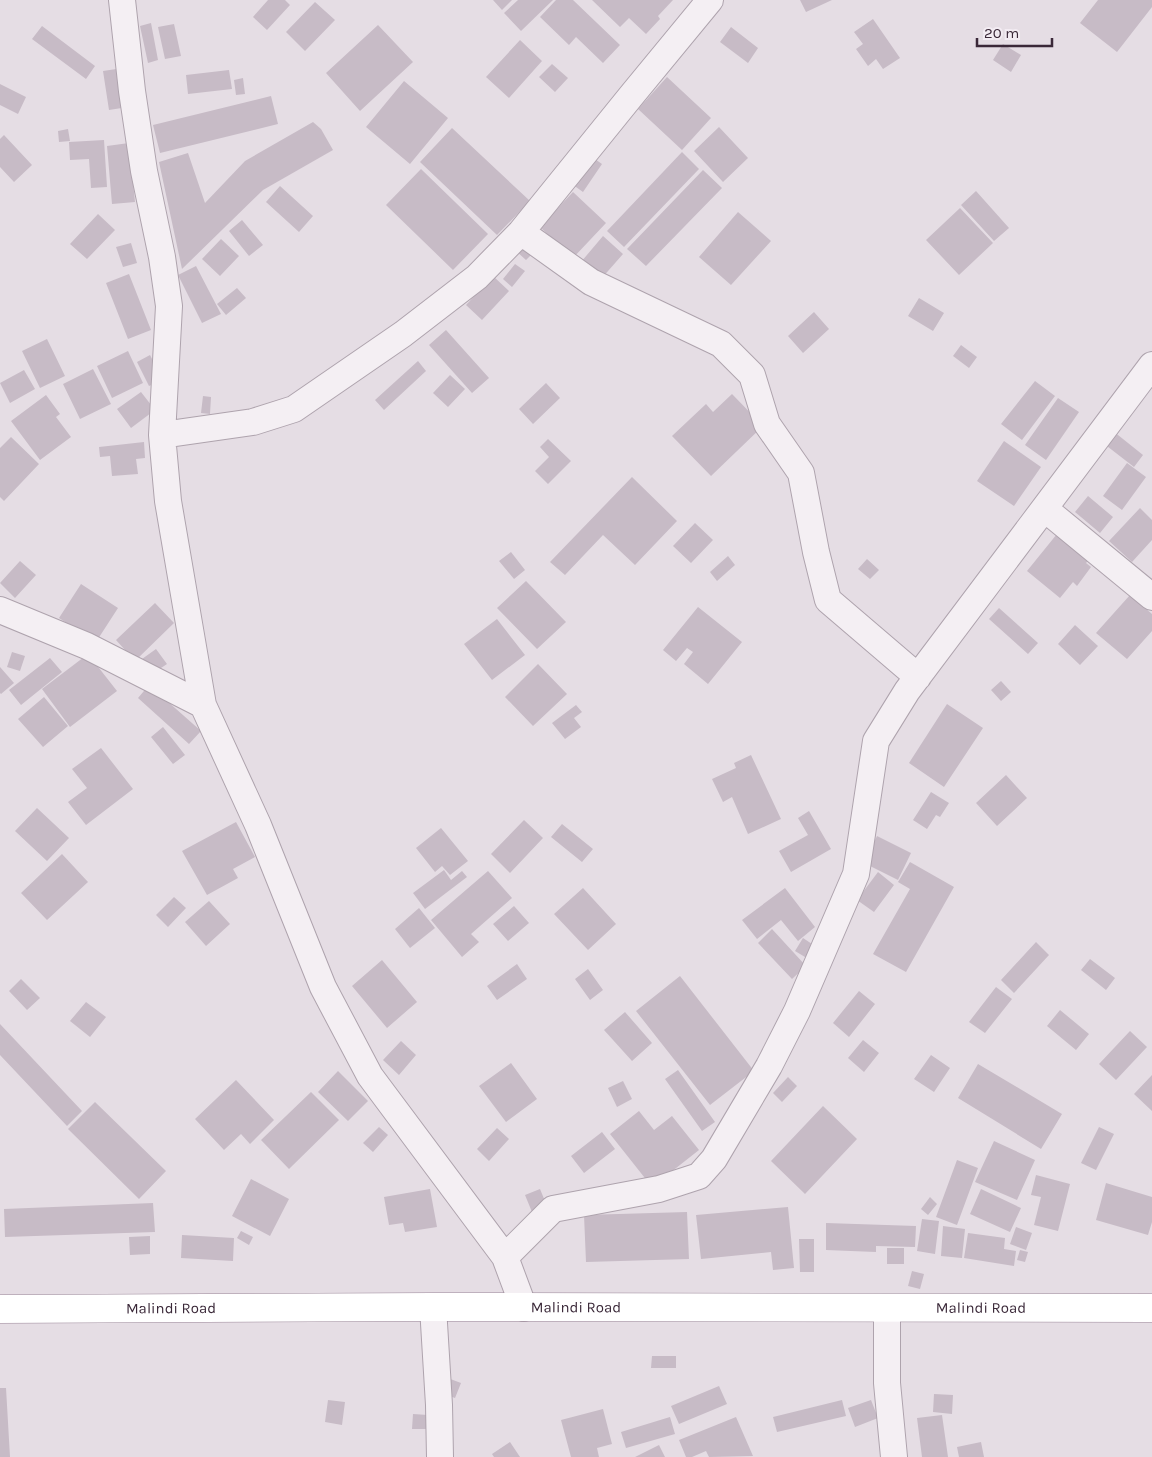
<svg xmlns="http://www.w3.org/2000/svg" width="1152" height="1457" viewBox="0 0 1152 1457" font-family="Karla,sans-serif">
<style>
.building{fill:#c7bbc6}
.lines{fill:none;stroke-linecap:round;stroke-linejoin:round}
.minor-casing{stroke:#aea3ad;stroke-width:28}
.trunk-casing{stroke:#9a8698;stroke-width:29}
.minor{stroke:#f4eff3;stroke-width:26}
.trunk{stroke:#fff;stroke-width:28}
.labels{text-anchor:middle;stroke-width:4.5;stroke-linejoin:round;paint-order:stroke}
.street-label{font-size:15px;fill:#3a2838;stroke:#f3ecf3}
</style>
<rect width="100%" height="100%" fill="#e5dde4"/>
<!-- building -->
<path class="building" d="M 268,0 L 285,0 L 290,5 L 267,30 L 253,17 Z
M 493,0 L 512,0 L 502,10 Z
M 518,0 L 553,0 L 521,31 L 504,13 Z
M 556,0 L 573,0 L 620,45 L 603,63 L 576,37 L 569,45 L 540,17 Z
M 592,0 L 673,0 L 658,16 L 660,19 L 646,34 L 629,18 L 620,27 Z
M 800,0 L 832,0 L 806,12 Z
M 1098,0 L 1152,0 L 1152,7 L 1117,52 L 1080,23 Z
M 315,2 L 335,20 L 305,51 L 286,32 Z
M 873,19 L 900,58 L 883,69 L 876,59 L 868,66 L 856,49 L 863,44 L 854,32 Z
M 151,23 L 158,60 L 148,63 L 140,26 Z
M 174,24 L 181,56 L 165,59 L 158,27 Z
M 378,25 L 413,62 L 360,111 L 326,73 Z
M 42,26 L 95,66 L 86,79 L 32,39 Z
M 731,27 L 758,48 L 748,63 L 720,42 Z
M 520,40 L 542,61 L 509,98 L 486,77 Z
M 1003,44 L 1021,55 L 1011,72 L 993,60 Z
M 552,64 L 568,78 L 555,92 L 539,77 Z
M 123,68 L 128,107 L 109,110 L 103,71 Z
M 229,70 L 232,89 L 188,94 L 186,75 Z
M 667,77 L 711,118 L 682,150 L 638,109 Z
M 243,78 L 245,94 L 236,95 L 234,80 Z
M 404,81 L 448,118 L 410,164 L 366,127 Z
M 0,84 L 26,97 L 18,114 L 0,105 Z
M 271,96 L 278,124 L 160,153 L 153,125 Z
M 313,122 L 321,129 L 333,150 L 263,190 L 182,269 L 159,162 L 188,153 L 205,203 L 245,161 Z
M 719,127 L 748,158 L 723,182 L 694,151 Z
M 452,128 L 530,201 L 497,235 L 420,162 Z
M 68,129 L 70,141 L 59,142 L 58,131 Z
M 4,135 L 32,165 L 14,182 L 0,167 L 0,139 Z
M 104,140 L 107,187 L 91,188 L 89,159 L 70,160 L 69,142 Z
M 129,143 L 135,202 L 112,204 L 107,146 Z
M 682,152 L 699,169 L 624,247 L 607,231 Z
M 589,155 L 602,164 L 583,192 L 569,182 Z
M 421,169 L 488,234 L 453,270 L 386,205 Z
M 703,170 L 722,188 L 646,266 L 627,249 Z
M 280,186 L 313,216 L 299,232 L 266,202 Z
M 976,191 L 1009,228 L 994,241 L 961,205 Z
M 573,192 L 606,223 L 573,258 L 540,227 Z
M 960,208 L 993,243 L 959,275 L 926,240 Z
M 738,212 L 771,241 L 731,285 L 699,257 Z
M 98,214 L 115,230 L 87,259 L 70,244 Z
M 242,220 L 263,245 L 249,256 L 229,231 Z
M 603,236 L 623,254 L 601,279 L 581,262 Z
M 221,239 L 239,256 L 220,276 L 202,259 Z
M 525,242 L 534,252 L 526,260 L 516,251 Z
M 131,243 L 137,263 L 123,267 L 116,247 Z
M 515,264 L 525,271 L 512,287 L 503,279 Z
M 196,266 L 221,314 L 202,323 L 178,275 Z
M 129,274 L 151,330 L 128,339 L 106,283 Z
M 493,276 L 509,291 L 482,320 L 466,305 Z
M 237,288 L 246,298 L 226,315 L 217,304 Z
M 919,298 L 944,313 L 933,331 L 908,316 Z
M 814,312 L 829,329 L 803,353 L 788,336 Z
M 446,330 L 489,378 L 472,393 L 429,345 Z
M 47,339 L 65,376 L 40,388 L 22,351 Z
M 961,345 L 977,357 L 969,368 L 953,356 Z
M 128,351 L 143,383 L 112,398 L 97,366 Z
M 150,355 L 163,380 L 149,386 L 137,362 Z
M 418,361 L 426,371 L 384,410 L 375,400 Z
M 93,369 L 111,404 L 80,419 L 63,384 Z
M 24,370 L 35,389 L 10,403 L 0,383 Z
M 450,375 L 465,389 L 448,407 L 433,393 Z
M 1035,381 L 1055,396 L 1022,440 L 1001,424 Z
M 546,383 L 560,398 L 533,424 L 519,409 Z
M 141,392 L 155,410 L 131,428 L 117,409 Z
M 732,394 L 763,426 L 711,476 L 672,436 L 706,404 L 713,412 Z
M 46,395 L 60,414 L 56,417 L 71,437 L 40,460 L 11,421 Z
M 203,396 L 211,397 L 210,414 L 201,413 Z
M 1058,398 L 1079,412 L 1046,460 L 1025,445 Z
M 1113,431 L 1143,455 L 1134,467 L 1103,443 Z
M 11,437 L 39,464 L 4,501 L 0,497 L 0,448 Z
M 548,439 L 571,461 L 548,484 L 535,471 L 549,457 L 540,447 Z
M 1004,441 L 1041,467 L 1014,506 L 977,481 Z
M 144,442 L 145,458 L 136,459 L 138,474 L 112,476 L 110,456 L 100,457 L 99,447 Z
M 1127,463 L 1146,477 L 1122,510 L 1103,496 Z
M 632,477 L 677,521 L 635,565 L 603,535 L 565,575 L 550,562 Z
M 1088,496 L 1113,517 L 1100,533 L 1075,512 Z
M 1140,508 L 1152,520 L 1152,540 L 1132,562 L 1109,541 Z
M 695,523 L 713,540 L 691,563 L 673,546 Z
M 1061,529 L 1093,555 L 1086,563 L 1091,567 L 1077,586 L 1073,582 L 1060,598 L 1027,571 Z
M 511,552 L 525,570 L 514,579 L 499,561 Z
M 728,556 L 735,565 L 717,581 L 710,572 Z
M 867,559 L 879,570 L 870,579 L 858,569 Z
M 20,561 L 36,575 L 15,598 L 0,583 Z
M 526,581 L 566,622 L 537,649 L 497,608 Z
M 81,584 L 118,608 L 96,642 L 59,618 Z
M 1130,595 L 1152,614 L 1152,631 L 1127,659 L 1096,633 Z
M 155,603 L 174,623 L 135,661 L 116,640 Z
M 698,607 L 742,642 L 708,684 L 684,664 L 693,652 L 687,648 L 676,661 L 663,650 Z
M 999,608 L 1038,643 L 1028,654 L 989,619 Z
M 497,619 L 525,655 L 492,680 L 464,644 Z
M 1075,625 L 1098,646 L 1080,665 L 1058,644 Z
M 156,649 L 167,664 L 152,674 L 142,659 Z
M 12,652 L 25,656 L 20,671 L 7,667 Z
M 88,654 L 117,691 L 70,727 L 42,689 Z
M 50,658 L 62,672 L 21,705 L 9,690 Z
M 538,664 L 567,694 L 533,726 L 505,697 Z
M 0,667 L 14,683 L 1,694 L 0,693 Z
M 1001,681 L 1011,692 L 1001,701 L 991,690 Z
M 149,685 L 201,731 L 189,744 L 138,698 Z
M 44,697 L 68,726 L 43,747 L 18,719 Z
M 947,704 L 983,728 L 944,787 L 909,763 Z
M 576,705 L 582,712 L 574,718 L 581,727 L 565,739 L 552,723 Z
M 163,727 L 185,755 L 173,764 L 151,737 Z
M 101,748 L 133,789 L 86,825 L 68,802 L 87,788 L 72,769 Z
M 751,755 L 781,819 L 748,834 L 732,797 L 723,802 L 712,779 L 736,768 L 734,763 Z
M 1006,775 L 1027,798 L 997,826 L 976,803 Z
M 931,792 L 949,803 L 940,817 L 936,815 L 927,829 L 913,820 Z
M 37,808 L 69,838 L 47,861 L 15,831 Z
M 809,811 L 831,849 L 791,872 L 779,851 L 808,835 L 798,818 Z
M 524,820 L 543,838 L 510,873 L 491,854 Z
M 236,822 L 255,857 L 233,869 L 238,878 L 207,895 L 182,851 Z
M 562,824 L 593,849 L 582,862 L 551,837 Z
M 441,828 L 468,861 L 450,875 L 442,866 L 435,872 L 416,848 Z
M 877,836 L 911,853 L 898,880 L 864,863 Z
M 62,854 L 88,882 L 47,920 L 21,893 Z
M 910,862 L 954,887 L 906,972 L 873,954 L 910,889 L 898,882 Z
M 444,870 L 451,880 L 462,871 L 467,877 L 425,909 L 413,893 Z
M 488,871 L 512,898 L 471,934 L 479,942 L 462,957 L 431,920 Z
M 878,872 L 894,885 L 874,912 L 857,900 Z
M 583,888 L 616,924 L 588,950 L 554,914 Z
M 785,888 L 815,927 L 798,941 L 781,920 L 757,939 L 742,920 Z
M 174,897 L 186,908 L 168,927 L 156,915 Z
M 209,901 L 230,924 L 206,946 L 185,922 Z
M 514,906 L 529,923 L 508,941 L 493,924 Z
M 419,908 L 435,928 L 410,948 L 395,929 Z
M 772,929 L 806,966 L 792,979 L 758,943 Z
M 803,938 L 818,948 L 810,960 L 795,951 Z
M 1036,942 L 1049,955 L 1014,993 L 1001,980 Z
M 1090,959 L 1115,978 L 1106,990 L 1081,970 Z
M 382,960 L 417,1002 L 387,1028 L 352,986 Z
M 517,964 L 527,979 L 497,1000 L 487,986 Z
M 588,969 L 603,990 L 590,1000 L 575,979 Z
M 680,976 L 754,1071 L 710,1105 L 636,1011 Z
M 21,979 L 40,998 L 27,1010 L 9,991 Z
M 996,987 L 1012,999 L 985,1033 L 969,1022 Z
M 859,991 L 875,1004 L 849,1037 L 833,1023 Z
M 86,1002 L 106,1017 L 90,1037 L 70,1021 Z
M 1060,1010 L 1089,1034 L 1076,1050 L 1047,1026 Z
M 625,1012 L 652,1043 L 632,1061 L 604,1030 Z
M 0,1024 L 82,1111 L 67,1126 L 0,1055 Z
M 1130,1031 L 1147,1047 L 1116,1080 L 1099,1064 Z
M 863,1040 L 879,1053 L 864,1072 L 848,1058 Z
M 401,1041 L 416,1055 L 399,1075 L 383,1060 Z
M 931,1055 L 950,1068 L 934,1092 L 914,1079 Z
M 511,1063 L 537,1099 L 506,1122 L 479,1086 Z
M 978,1064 L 1062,1114 L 1041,1149 L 958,1098 Z
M 678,1070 L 715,1122 L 702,1131 L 665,1079 Z
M 338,1071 L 368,1101 L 348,1121 L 318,1092 Z
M 1152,1075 L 1152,1111 L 1134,1094 Z
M 788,1077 L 797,1086 L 782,1102 L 773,1093 Z
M 236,1080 L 274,1120 L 250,1144 L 241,1134 L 224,1150 L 195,1119 Z
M 623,1081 L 632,1099 L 617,1107 L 608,1088 Z
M 311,1092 L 339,1120 L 289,1169 L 261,1140 Z
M 95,1102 L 166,1171 L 139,1199 L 68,1129 Z
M 823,1106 L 857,1139 L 805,1194 L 771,1161 Z
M 639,1111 L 654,1130 L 672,1116 L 699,1150 L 652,1187 L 610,1134 Z
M 379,1127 L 388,1135 L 373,1152 L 363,1143 Z
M 1099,1127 L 1114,1134 L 1096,1170 L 1081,1163 Z
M 497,1128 L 509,1139 L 489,1161 L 477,1149 Z
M 602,1132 L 615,1149 L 584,1173 L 571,1156 Z
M 994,1141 L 1035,1160 L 1017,1200 L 975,1182 Z
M 957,1160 L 978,1168 L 957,1225 L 936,1217 Z
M 1036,1175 L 1070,1184 L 1058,1231 L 1034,1225 L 1041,1197 L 1031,1195 Z
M 251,1179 L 289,1199 L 270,1236 L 232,1216 Z
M 1106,1183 L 1152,1197 L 1152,1222 L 1148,1235 L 1096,1220 Z
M 430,1189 L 437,1227 L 405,1232 L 403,1223 L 389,1225 L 384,1197 Z
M 540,1189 L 547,1206 L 532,1212 L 525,1195 Z
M 981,1189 L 1021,1208 L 1010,1232 L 970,1214 Z
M 930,1197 L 937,1204 L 928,1215 L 921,1209 Z
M 153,1203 L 155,1232 L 5,1237 L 4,1209 Z
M 788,1207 L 794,1268 L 773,1270 L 771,1252 L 701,1259 L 696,1215 Z
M 687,1212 L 689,1259 L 586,1262 L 584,1215 Z
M 922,1219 L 939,1221 L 935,1254 L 917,1251 Z
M 826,1223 L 916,1226 L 915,1247 L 876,1246 L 876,1252 L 826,1250 Z
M 943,1226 L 965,1229 L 962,1258 L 941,1256 Z
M 1016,1227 L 1032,1233 L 1026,1250 L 1010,1244 Z
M 241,1231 L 253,1237 L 249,1245 L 237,1238 Z
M 968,1233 L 1005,1238 L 1004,1249 L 1016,1251 L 1014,1266 L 964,1258 Z
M 182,1235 L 234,1238 L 233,1261 L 181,1258 Z
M 150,1236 L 150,1254 L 130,1255 L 129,1237 Z
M 799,1239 L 814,1239 L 814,1272 L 800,1272 Z
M 887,1248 L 904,1248 L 904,1264 L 887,1264 Z
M 1020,1250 L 1028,1252 L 1025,1262 L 1017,1260 Z
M 912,1271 L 924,1274 L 920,1289 L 908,1286 Z
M 652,1356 L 676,1356 L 676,1368 L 651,1368 Z
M 445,1377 L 461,1383 L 455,1398 L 439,1392 Z
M 719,1386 L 727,1404 L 679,1424 L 671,1406 Z
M 0,1388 L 6,1388 L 10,1457 L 0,1457 Z
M 934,1394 L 953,1395 L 952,1414 L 933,1412 Z
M 328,1400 L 345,1402 L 342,1425 L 325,1422 Z
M 842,1400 L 846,1416 L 777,1432 L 773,1417 Z
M 871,1400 L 878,1418 L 855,1427 L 848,1408 Z
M 603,1409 L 612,1444 L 597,1448 L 599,1457 L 571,1457 L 561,1420 Z
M 413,1414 L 428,1415 L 427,1429 L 412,1429 Z
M 942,1415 L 948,1457 L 922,1457 L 917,1418 Z
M 670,1417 L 675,1434 L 626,1448 L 621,1432 Z
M 736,1417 L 753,1456 L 709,1457 L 706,1451 L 692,1457 L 686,1457 L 679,1440 Z
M 510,1442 L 520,1457 L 494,1457 L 492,1454 Z
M 981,1442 L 984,1457 L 959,1457 L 957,1447 Z
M 659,1445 L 665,1457 L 635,1457 Z"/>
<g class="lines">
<defs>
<path id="minor" d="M 122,0 L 132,91 L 144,171 L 162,257 L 169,306 L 162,435 L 168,501 L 203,705
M 521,232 L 591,282 L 721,344 L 752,375 L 767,424 L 801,473 L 816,552 L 828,600 L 918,677
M 162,435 L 253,422 L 294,409 L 403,334 L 477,277 L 521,232 L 631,96 L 710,0
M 1045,509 L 1152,597
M 0,610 L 87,646 L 203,705 L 258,825 L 323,987 L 370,1076 L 505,1257 L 524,1308
M 505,1257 L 553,1209 L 659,1189 L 699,1176 L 714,1159 L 769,1066 L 797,1011 L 856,874 L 876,741 L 907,691 L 1152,365
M 433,1307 L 439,1405 L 440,1457
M 887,1308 L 887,1383 L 894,1457"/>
<g id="trunk">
<path id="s1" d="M 0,1309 L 433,1307 L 1152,1308"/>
</g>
</defs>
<!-- minor casing -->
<use href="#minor" class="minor-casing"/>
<!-- trunk casing -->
<use href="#trunk" class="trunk-casing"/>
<!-- minor -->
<use href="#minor" class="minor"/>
<!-- trunk -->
<use href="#trunk" class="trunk"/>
</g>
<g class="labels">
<!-- street labels -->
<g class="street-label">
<text dy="5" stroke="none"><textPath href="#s1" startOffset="171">Malindi Road</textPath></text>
<text dy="5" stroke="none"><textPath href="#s1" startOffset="576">Malindi Road</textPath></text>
<text dy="5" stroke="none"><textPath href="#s1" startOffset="981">Malindi Road</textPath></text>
</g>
</g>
<!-- scale -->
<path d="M977 38v8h75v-8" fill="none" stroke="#3a2838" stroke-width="2.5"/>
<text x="984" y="38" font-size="15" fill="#3a2838" stroke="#f3ecf3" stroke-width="4" paint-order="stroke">20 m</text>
</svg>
